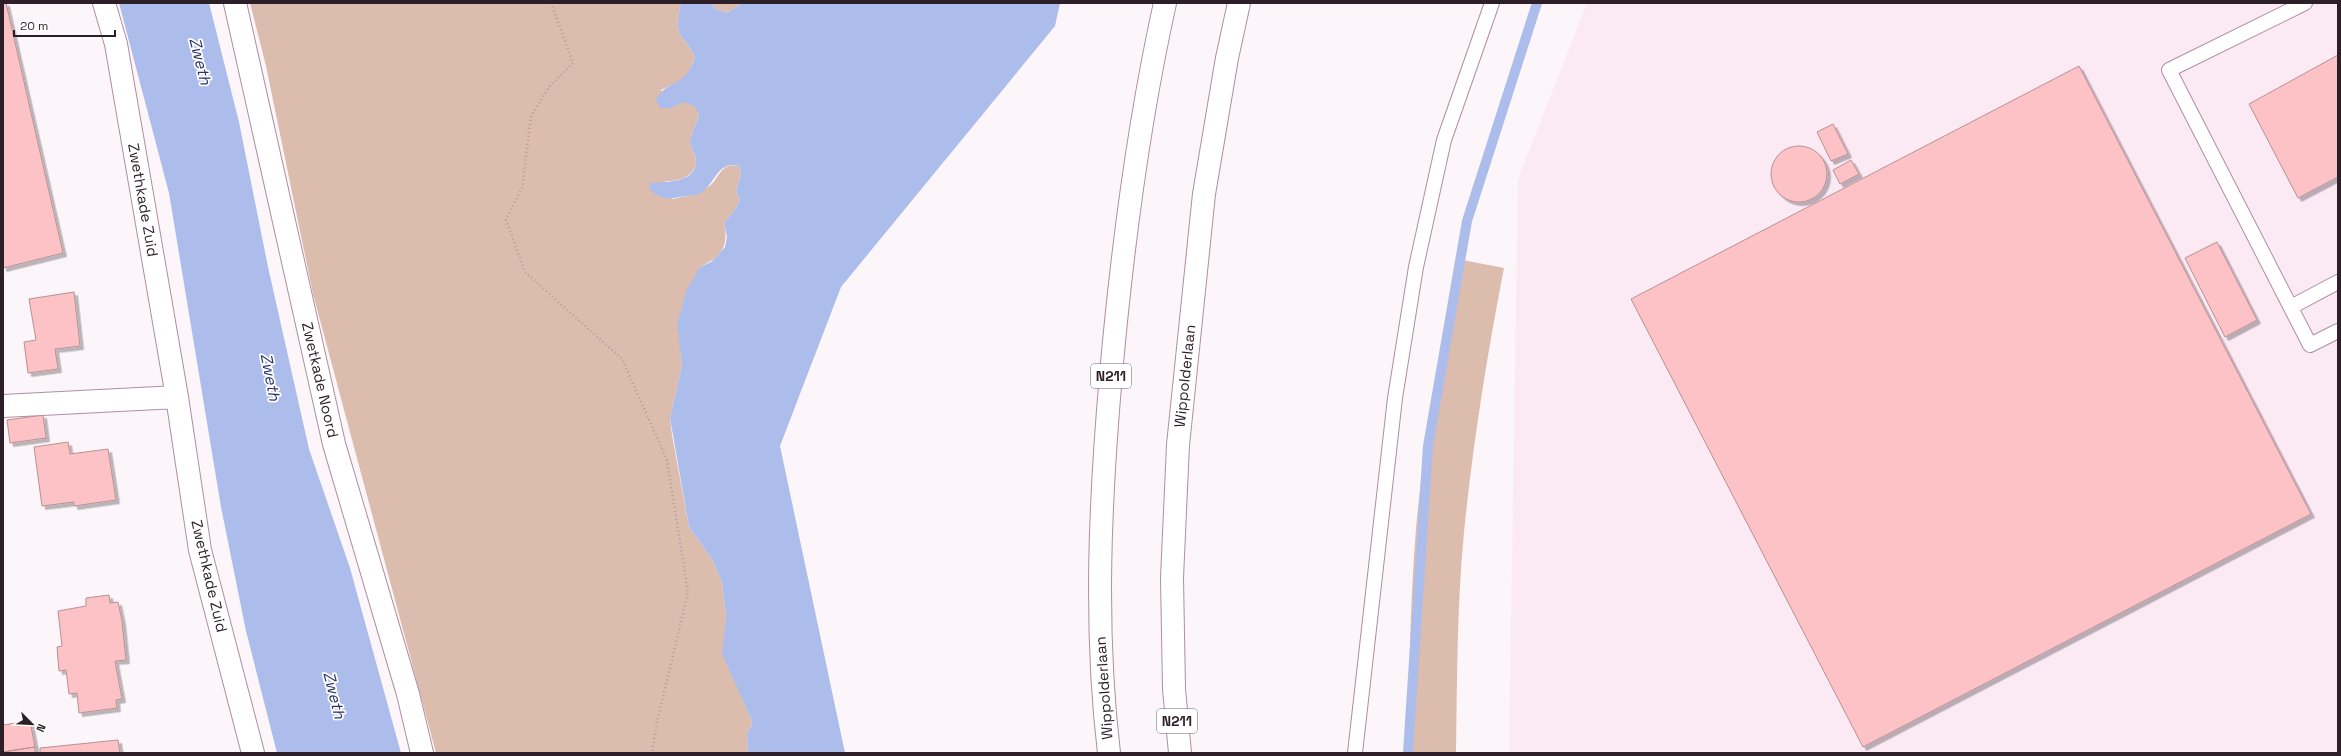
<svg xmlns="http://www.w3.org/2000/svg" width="2341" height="756" viewBox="0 0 2341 756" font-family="'Space Grotesk',sans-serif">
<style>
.built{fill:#fbe9f4}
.green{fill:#dcbdad}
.water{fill:#adbdeb}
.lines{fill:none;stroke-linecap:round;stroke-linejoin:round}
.stream{stroke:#adbdeb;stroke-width:10}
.building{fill:#fdc2c5;stroke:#b99093;filter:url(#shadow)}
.service-casing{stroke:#af8ea3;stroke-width:16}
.minor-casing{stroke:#af8ea3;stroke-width:24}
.primary-casing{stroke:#af8ea3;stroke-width:24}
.path{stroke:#a9a0a5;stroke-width:2.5;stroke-dasharray:1 3;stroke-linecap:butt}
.service{stroke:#fff;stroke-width:14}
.minor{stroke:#fff;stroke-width:22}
.primary{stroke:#fff;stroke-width:22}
.labels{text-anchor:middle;stroke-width:3.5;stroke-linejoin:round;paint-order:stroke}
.shield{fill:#fff;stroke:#6b6268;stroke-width:1}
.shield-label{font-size:14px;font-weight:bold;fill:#2c1f27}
.street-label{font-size:15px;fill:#2c1f27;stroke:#fff}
.water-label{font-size:16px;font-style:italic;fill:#28356d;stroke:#fff}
</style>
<defs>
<filter id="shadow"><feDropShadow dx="3.5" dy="3.5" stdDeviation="0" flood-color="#0004"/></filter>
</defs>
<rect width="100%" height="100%" fill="#fcf5f9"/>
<!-- built -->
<path class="built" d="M 1587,3 L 2338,3 L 2338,753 L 1509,753 L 1518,179 Z"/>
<!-- green -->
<path class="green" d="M 250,3 L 681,3 C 679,12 675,28 681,36 C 686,43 691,48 695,57 L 687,77 L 661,90 L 671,108 L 684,101 L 694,106 L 699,113 C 697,122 690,137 690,143 C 691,149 696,155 696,162 C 695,177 677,182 665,181 L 672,199 C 683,197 699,194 708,187 C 720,179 720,161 739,166 L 741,173 L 736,192 L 740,199 L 736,208 L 724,223 C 729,246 722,256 700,267 L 680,348 L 682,365 L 670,418 L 672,435 L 689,527 L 713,561 L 722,583 L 726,617 L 723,654 L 751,719 L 752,724 L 747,734 L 748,753 L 436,753 L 313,294 L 266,66 Z
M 711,3 L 742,3 L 727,13 L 716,9 Z
M 1457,259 L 1504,268 C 1487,355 1473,443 1464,532 C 1457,605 1457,679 1456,753 L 1408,753 C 1409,678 1410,603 1416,529 C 1424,438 1440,348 1457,259 Z"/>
<!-- water -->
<path class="water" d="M 119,3 L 209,3 L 239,122 L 268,267 L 309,449 L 350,568 L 401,753 L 277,753 L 246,631 L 221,507 L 169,193 Z
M 681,3 L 711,3 L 716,9 L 727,13 L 742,3 L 1060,3 L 1055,26 L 841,287 L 780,446 L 845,753 L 748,753 L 747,734 L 752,724 L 751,719 L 722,654 L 726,617 L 722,583 L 713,561 L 689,527 L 670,418 L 682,365 L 677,325 L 686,291 L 700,267 L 711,262 L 725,247 L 727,237 L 724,223 L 736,208 L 740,199 L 736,192 L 741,173 L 739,166 C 718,160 715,184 701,193 C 697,195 691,195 686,196 C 671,199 659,201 649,188 L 650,183 C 665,181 696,184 696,161 C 696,155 691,149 690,143 C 690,137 697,122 699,114 L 694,106 L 684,102 L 671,108 L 660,108 L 656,100 C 667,78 685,89 695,57 C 691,48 686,43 681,36 C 675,28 679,12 681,3 Z"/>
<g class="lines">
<!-- stream -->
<path class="stream" d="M 1408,753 L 1428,446 L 1467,221 L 1537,3"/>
</g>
<!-- building -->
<path class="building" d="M 3,3 L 6,3 L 63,253 L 3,268 Z
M 2338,55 L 2338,177 L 2298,198 L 2249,104 Z
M 2079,66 L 2311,514 L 1863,747 L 1631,299 Z
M 1833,124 L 1848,154 L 1831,161 L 1817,132 Z
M1771 174a28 28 0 1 1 56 0a28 28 0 1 1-56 0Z
M 1851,160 L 1859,174 L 1840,184 L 1833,170 Z
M 2217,242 L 2257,320 L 2225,337 L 2185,258 Z
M 74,292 L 80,346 L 55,349 L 58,369 L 28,373 L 24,342 L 36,340 L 29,299 Z
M 43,415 L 46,438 L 10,443 L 7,420 Z
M 68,442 L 70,454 L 108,449 L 116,500 L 74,506 L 74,502 L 42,506 L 34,447 Z
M 109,595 L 110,603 L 118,602 L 122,621 L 126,660 L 115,661 L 122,699 L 116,700 L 117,708 L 79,713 L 77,693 L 69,694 L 66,670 L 59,671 L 57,647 L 62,646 L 58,611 L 86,606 L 86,598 Z
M 30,721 L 35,747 L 3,752 L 3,725 Z
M 118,740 L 120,753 L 40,753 L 40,748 Z
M 35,747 L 35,753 L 3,753 L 3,752 Z"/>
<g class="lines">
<defs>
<path id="service" d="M 2305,3 L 2169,70 L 2310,345 L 2338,331
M 2291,307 L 2338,282
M 1355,753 L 1395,398 L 1416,267 L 1444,140 L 1492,3"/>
<path id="minor" d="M 104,3 L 116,44 L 177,397 L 200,550 L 253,753
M 235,3 L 334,444 L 408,694 L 422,753
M 3,406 L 177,397"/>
<path id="primary" d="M 1109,753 C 1094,627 1100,501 1111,374 C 1122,250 1138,125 1165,3
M 1180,753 L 1174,689 L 1172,578 L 1178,445 L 1204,194 L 1227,58 L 1239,3"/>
</defs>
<!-- service casing -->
<use href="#service" class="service-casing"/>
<!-- minor casing -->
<use href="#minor" class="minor-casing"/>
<!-- primary casing -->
<use href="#primary" class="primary-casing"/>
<!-- path -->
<path class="path" d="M 551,3 L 573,63 L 550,86 L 531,116 L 522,188 L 506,220 L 525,272 L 622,359 L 667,460 L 688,592 L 657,722 L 652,753"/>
<!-- service -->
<use href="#service" class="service"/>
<!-- minor -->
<use href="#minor" class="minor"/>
<!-- primary -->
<use href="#primary" class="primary"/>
</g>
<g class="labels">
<!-- shield labels -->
<g class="shield">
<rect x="1091" y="364" width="40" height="24" rx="3"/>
<rect x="1157" y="709" width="40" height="24" rx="3"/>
</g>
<g class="shield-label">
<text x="1111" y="381">N211</text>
<text x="1177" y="726">N211</text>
</g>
<!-- street labels -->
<g class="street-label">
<text transform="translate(143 200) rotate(80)" y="5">Zwethkade Zuid</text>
<text transform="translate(1185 376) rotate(-84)" y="5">Wippolderlaan</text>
<text transform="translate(320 380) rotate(77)" y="5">Zwetkade Noord</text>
<text transform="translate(209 576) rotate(77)" y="5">Zwethkade Zuid</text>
<text transform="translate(1104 688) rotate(-94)" y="5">Wippolderlaan</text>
</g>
<!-- water labels -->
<g class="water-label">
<text transform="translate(201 61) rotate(76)" y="6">Zweth</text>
<text transform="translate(271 377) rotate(79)" y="6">Zweth</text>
<text transform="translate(335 695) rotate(76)" y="6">Zweth</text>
</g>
</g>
<!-- border -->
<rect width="2341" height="756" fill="none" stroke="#2c1f27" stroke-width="8"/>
<!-- north arrow -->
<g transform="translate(32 724) rotate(114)" stroke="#ffffff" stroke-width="3" paint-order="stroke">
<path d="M0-3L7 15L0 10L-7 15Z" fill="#2c1f27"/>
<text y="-6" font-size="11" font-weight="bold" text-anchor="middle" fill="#2c1f27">N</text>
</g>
<!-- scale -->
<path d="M14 30v6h101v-6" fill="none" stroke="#2c1f27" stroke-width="2"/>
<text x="20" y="30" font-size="12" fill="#2c1f27" stroke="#ffffff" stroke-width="3" paint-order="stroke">20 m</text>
</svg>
